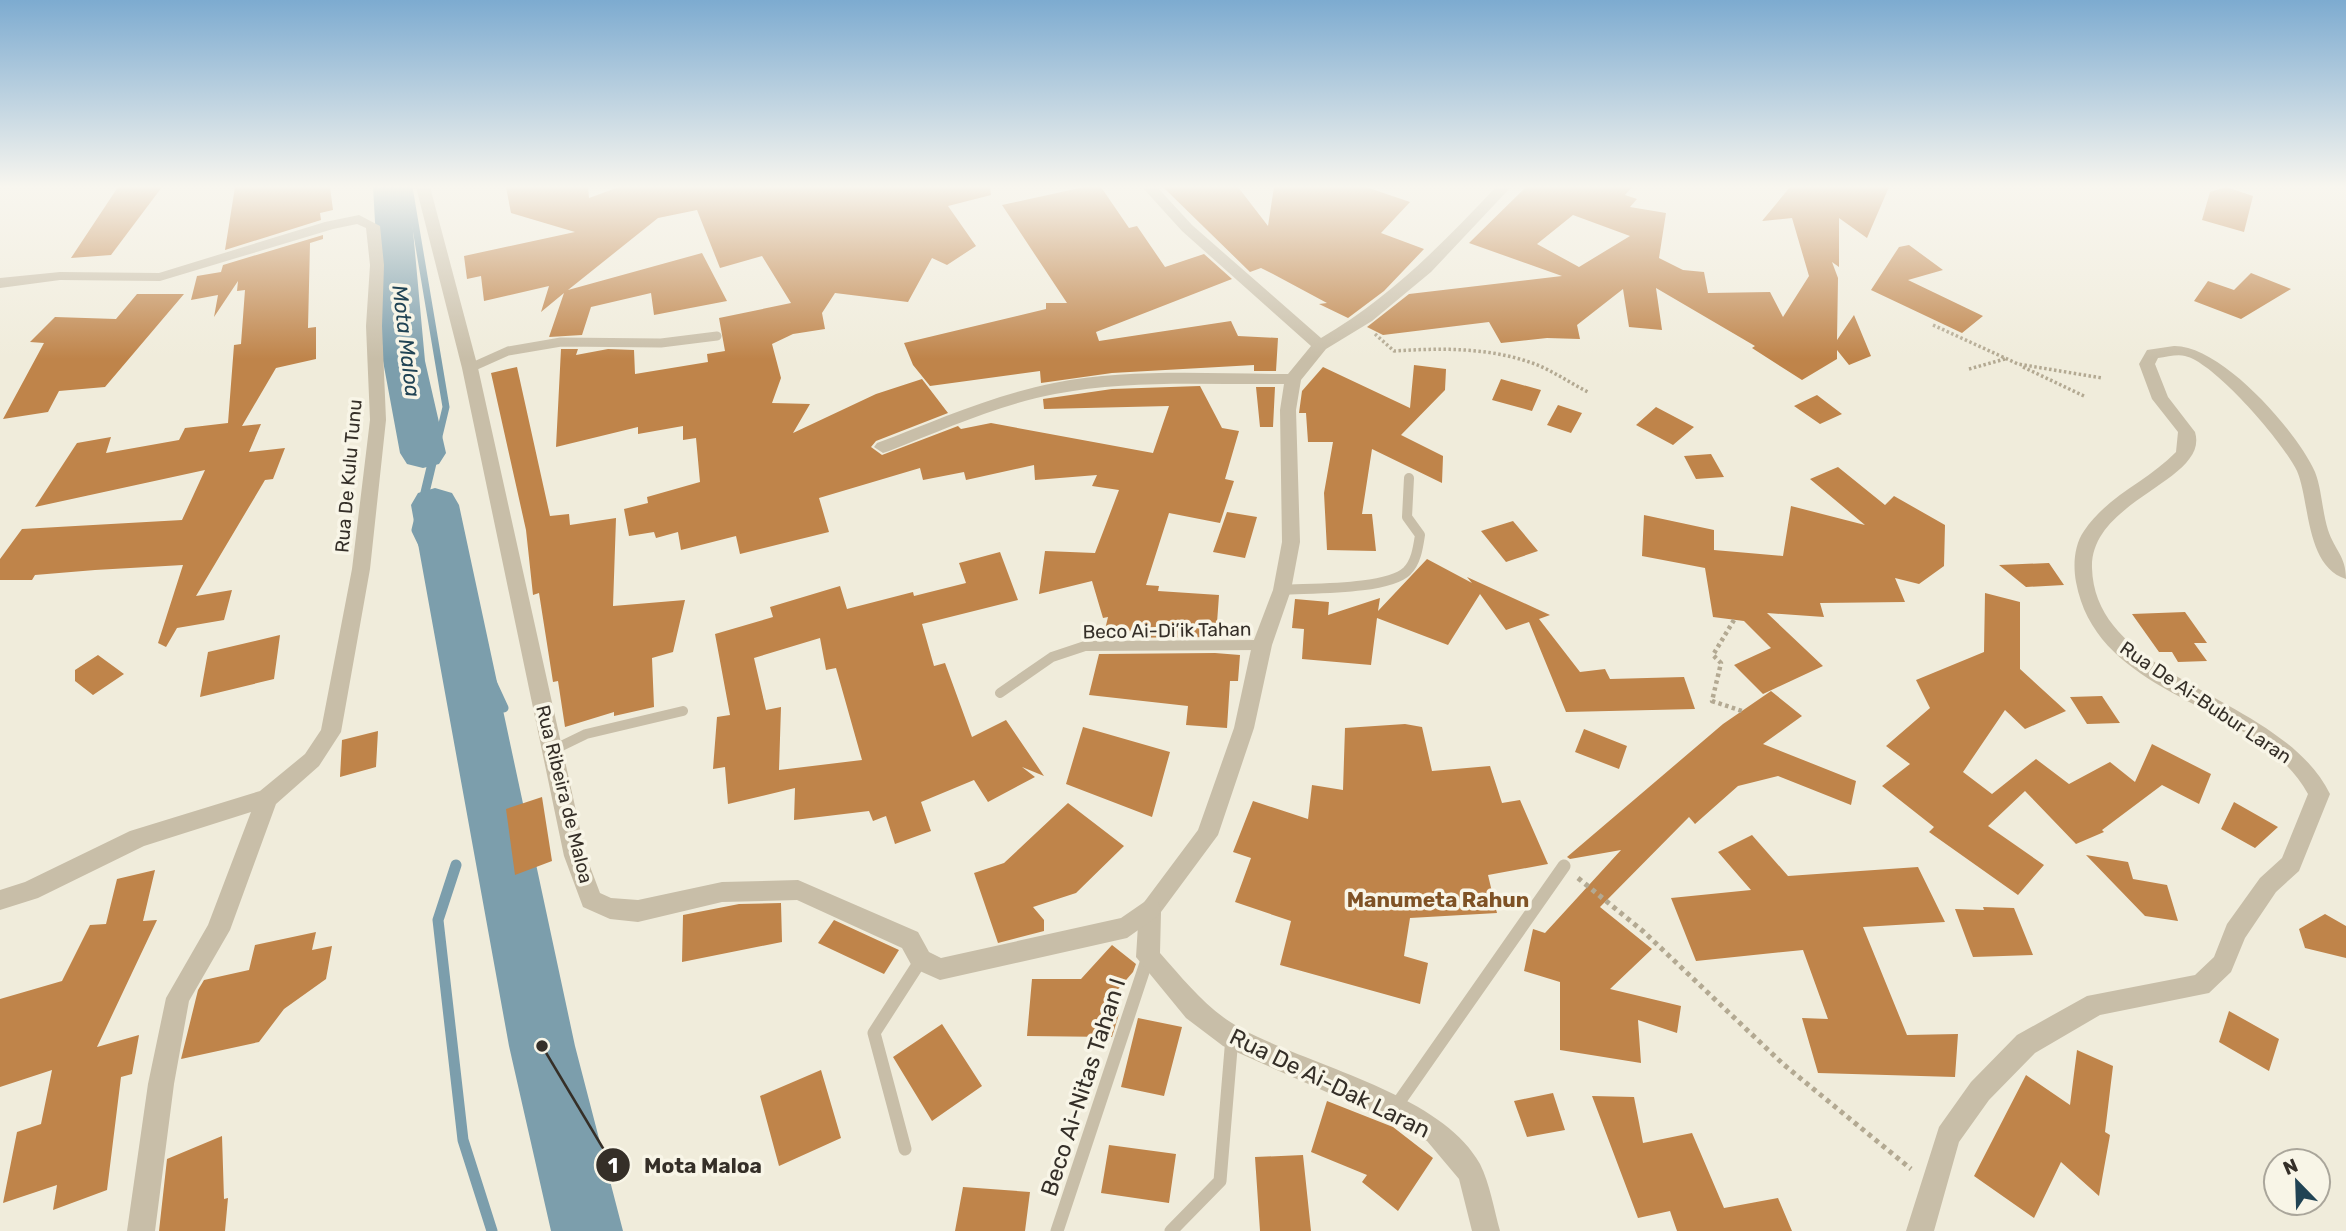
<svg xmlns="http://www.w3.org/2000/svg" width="2346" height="1231" viewBox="0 0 2346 1231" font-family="Rubik,sans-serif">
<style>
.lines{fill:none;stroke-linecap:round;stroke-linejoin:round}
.stream-far2{stroke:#7c9eac;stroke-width:7}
.stream-far1{stroke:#7c9eac;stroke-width:9}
.stream{stroke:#7c9eac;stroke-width:11}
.river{fill:#7c9eac;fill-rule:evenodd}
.building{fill:#bf844a;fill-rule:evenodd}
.path-far2{stroke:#b3a992;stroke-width:3.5;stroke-dasharray:2.5 2.5;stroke-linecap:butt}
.path-far1{stroke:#b3a992;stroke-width:4.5;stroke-dasharray:3.5 3.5;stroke-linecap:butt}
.path{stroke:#b3a992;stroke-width:5;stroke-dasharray:4.5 4.5;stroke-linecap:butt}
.service-far2{stroke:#c8bea8;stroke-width:9}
.service-far1{stroke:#c8bea8;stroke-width:10}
.service{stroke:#c8bea8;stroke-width:13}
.minor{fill:#c8bea8;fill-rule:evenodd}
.tertiary{fill:#c8bea8;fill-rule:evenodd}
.labels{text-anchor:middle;stroke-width:7;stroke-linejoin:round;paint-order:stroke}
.street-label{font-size:19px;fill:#352f28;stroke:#f8f5e7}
.water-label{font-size:21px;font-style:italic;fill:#204354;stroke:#f8f5e7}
.neighbourhood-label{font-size:21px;font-weight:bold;fill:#7f5225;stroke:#f8f5e7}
.near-street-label{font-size:23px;fill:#352f28;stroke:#f8f5e7}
.leader{fill:none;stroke:#352f28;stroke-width:2.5}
.callout-dot{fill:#352f28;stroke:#f8f5e7;stroke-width:2.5}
.mark-label{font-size:21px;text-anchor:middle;font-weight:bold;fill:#fff}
.callout-label{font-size:21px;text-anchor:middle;font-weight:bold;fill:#352f28;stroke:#f8f5e7;stroke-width:7;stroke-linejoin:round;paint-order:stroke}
</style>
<rect width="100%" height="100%" fill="#f0ecdb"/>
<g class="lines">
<!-- stream-far2 -->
<path class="stream-far2" d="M 409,187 L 446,407 L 433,461"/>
<!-- stream-far1 -->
<path class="stream-far1" d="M 427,553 L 416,530 L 433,459
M 492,682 L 504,708"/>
<!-- stream -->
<path class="stream" d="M 456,865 L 438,920 L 463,1140 L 492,1231"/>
<!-- river -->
<path class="river" d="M 373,187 L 409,187 L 425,361 L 446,453 L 439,464 L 423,468 L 407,464 L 400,453 L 383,361 Z
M 435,488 L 452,493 L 459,505 L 575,1046 L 623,1231 L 551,1231 L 509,1046 L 411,505 L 418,493 Z"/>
</g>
<!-- building -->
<path class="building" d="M 118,187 L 162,187 L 111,255 L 71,258 Z
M 235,187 L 330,187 L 333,210 L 320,213 L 321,220 L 225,250 Z
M 506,187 L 588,187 L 589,198 L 619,187 L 990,187 L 991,195 L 948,206 L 976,246 L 947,265 L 932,258 L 908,302 L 835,293 L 822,313 L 825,329 L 793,334 L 772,344 L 781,378 L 772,403 L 810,404 L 793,433 L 876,394 L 922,379 L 948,413 L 876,441 L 871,447 L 882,455 L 958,426 L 961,429 L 991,423 L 1153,453 L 1169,406 L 1044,409 L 1043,399 L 1112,389 L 1200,386 L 1222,428 L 1239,431 L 1225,479 L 1234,481 L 1220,523 L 1169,513 L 1146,585 L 1159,586 L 1158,591 L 1219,595 L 1216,637 L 1103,638 L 1108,617 L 1103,618 L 1092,581 L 1039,594 L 1045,551 L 1095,553 L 1119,490 L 1092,486 L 1097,475 L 1035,480 L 1034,465 L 966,480 L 964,472 L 923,480 L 920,468 L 819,498 L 829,532 L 740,554 L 736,536 L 681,550 L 678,532 L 656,538 L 654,532 L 629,536 L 624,509 L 648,503 L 647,497 L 700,482 L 696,438 L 683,440 L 683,426 L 638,434 L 638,427 L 556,447 L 561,349 L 578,349 L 576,355 L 608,349 L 634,350 L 635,374 L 708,362 L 707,354 L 725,351 L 719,318 L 791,303 L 762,256 L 720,268 L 697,210 L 658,218 L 568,290 L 702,253 L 727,301 L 654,315 L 651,293 L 591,307 L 582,335 L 549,337 L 564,293 L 541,312 L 549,286 L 484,301 L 481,276 L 467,279 L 464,256 L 575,232 L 511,213 Z
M 1084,187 L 1101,187 L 1129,228 L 1137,226 L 1165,267 L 1204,254 L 1232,279 L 1096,332 L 1099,341 L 1231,321 L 1238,336 L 1278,338 L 1276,371 L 1254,371 L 1254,365 L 1112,373 L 1041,383 L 1040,371 L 930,386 L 913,365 L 904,343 L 1046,309 L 1046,303 L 1067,303 L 1002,205 Z
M 1163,187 L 1238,187 L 1268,226 L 1274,187 L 1366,187 L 1410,202 L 1381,233 L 1424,249 L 1384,291 L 1348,318 L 1319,304 L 1327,303 L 1273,274 L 1261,268 L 1250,272 Z
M 1526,187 L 1632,187 L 1625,195 L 1637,199 L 1630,207 L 1666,213 L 1659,258 L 1683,270 L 1704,272 L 1708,293 L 1770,292 L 1783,317 L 1809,276 L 1792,218 L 1762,221 L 1790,187 L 1889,187 L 1867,238 L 1839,218 L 1839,267 L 1832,262 L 1838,278 L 1837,340 L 1854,315 L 1871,356 L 1849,365 L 1837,350 L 1837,359 L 1802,380 L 1752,348 L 1755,346 L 1656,288 L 1662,330 L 1629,327 L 1623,289 L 1577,325 L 1580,339 L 1547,338 L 1501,343 L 1489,322 L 1383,335 L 1367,327 L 1409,294 L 1562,276 L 1469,243 ZM 1573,215 L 1630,236 L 1579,267 L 1537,244 Z
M 2226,187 L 2253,196 L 2244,232 L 2202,220 L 2210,192 Z
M 323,235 L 323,239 L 310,243 L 308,328 L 316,327 L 316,359 L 276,368 L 242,426 L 261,424 L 249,452 L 285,448 L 273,479 L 265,480 L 196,596 L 232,590 L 224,620 L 177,628 L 166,647 L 158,643 L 183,565 L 95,570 L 35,575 L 32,580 L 0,580 L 0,559 L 22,529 L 182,520 L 205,470 L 35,507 L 77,443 L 111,437 L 106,453 L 179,440 L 185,428 L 228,423 L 234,345 L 241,344 L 245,290 L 237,291 L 238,281 L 214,317 L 218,295 L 191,300 L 197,276 L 221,272 L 223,265 Z
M 1909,245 L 1943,270 L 1908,280 L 1983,316 L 1962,333 L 1871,290 L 1899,247 Z
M 2251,273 L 2291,289 L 2241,319 L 2194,301 L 2208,281 L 2234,290 Z
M 137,294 L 184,294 L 105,387 L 59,391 L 48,412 L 3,419 L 44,343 L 30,342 L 55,317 L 116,319 Z
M 1414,365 L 1446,369 L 1445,390 L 1401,435 L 1443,456 L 1442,483 L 1372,449 L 1362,514 L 1372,514 L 1376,551 L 1327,550 L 1324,493 L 1333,442 L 1308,442 L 1306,413 L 1299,413 L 1302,391 L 1323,367 L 1410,408 Z
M 517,367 L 550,516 L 569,514 L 570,525 L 616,518 L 613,606 L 685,600 L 673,652 L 652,658 L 654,707 L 614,716 L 614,712 L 565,727 L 558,681 L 553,682 L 539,593 L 533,595 L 526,530 L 491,373 Z
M 1501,379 L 1541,390 L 1532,411 L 1492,400 Z
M 1256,387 L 1275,387 L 1273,427 L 1260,427 Z
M 1817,395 L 1842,414 L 1820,424 L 1794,406 Z
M 1558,405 L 1582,413 L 1571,433 L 1547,425 Z
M 1656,407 L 1694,427 L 1673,445 L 1636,425 Z
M 1711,454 L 1724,477 L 1696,479 L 1684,456 Z
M 1838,467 L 1885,505 L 1894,496 L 1945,525 L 1944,566 L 1919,584 L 1895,578 L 1905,602 L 1820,603 L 1824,617 L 1767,613 L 1823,666 L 1763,694 L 1734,665 L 1771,648 L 1744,621 L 1713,617 L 1705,568 L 1642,556 L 1644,515 L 1714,530 L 1714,550 L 1783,556 L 1791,506 L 1865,525 L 1810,479 Z
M 1227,512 L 1257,517 L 1245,558 L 1213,552 Z
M 1513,521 L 1538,551 L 1506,562 L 1481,531 Z
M 1000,552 L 1018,600 L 922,624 L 934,666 L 945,663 L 972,737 L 1006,720 L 1044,776 L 1022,767 L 1035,777 L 988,802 L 974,780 L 921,802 L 931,831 L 895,844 L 886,816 L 873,821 L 869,811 L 794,820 L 795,788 L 728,804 L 725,767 L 713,769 L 717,717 L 730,715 L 715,634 L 773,617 L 770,607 L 840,586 L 847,609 L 913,592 L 914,596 L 966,583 L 959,563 ZM 820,638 L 826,670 L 836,668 L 862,760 L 779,770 L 781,707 L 766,710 L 754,658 Z
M 1427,559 L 1472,583 L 1467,577 L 1550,615 L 1539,619 L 1580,672 L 1605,669 L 1610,679 L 1684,677 L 1695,709 L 1566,712 L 1529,622 L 1506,630 L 1480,594 L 1448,645 L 1377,618 L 1371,665 L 1302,659 L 1304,629 L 1292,628 L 1295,599 L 1329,602 L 1328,615 L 1380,598 L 1378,611 Z
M 2049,563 L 2064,585 L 2026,587 L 1999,565 Z
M 1985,593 L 2020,602 L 2020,669 L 2066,711 L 2025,729 L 2005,710 L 1963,772 L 1992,794 L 2036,759 L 2069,784 L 2110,762 L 2135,782 L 2152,744 L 2211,774 L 2199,804 L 2162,785 L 2102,830 L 2104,832 L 2076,844 L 2025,791 L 1988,826 L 2044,865 L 2018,895 L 1929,832 L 1934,827 L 1882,786 L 1910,764 L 1886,746 L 1930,708 L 1916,680 L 1984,652 Z
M 2185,612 L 2207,643 L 2194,643 L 2207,661 L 2178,662 L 2172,652 L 2159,652 L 2132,614 Z
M 280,635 L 274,679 L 200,697 L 208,652 Z
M 1215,653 L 1240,655 L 1238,681 L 1230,681 L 1227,728 L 1186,725 L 1188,706 L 1089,695 L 1099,654 Z
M 98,655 L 124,674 L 93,695 L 75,681 L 75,670 Z
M 1771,691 L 1802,716 L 1763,744 L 1856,781 L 1851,805 L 1778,776 L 1738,786 L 1695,824 L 1689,817 L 1600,907 L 1652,949 L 1610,989 L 1681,1006 L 1677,1033 L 1638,1020 L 1641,1063 L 1560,1050 L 1560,982 L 1524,971 L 1533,929 L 1545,933 L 1621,850 L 1570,859 L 1567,857 L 1723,724 Z
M 2102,696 L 2120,723 L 2087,724 L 2070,697 Z
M 1405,724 L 1422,727 L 1432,771 L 1490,766 L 1502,803 L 1520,800 L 1548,864 L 1488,875 L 1497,913 L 1410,918 L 1404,956 L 1428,963 L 1420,1004 L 1280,965 L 1291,921 L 1235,902 L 1251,858 L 1233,852 L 1253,801 L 1308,819 L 1312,785 L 1343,790 L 1345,728 Z
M 1083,727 L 1170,752 L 1152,817 L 1066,784 Z
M 1584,729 L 1627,746 L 1619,769 L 1575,752 Z
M 378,731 L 376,767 L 340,777 L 342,740 Z
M 542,797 L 552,861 L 515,875 L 506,809 Z
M 2234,802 L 2278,827 L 2255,848 L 2221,829 Z
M 1068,803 L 1124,846 L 1076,893 L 1033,907 L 1044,920 L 1044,931 L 998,943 L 974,873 L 1004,863 Z
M 1752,835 L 1788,876 L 1918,867 L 1945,922 L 1863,927 L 1907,1035 L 1958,1034 L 1955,1077 L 1818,1073 L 1802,1018 L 1828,1019 L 1803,950 L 1696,961 L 1671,898 L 1751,890 L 1718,852 Z
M 2086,855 L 2128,862 L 2133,879 L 2167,885 L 2178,921 L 2145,916 Z
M 155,870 L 143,921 L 157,920 L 97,1047 L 139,1035 L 132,1074 L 121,1077 L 107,1190 L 53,1210 L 57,1185 L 3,1203 L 17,1132 L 41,1124 L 52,1070 L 0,1087 L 0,999 L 62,981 L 90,925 L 106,924 L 117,879 Z
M 781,903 L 782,942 L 682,962 L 683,915 L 739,904 Z
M 1983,907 L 2014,908 L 2033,955 L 1973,957 L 1955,909 L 1984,910 Z
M 2325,914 L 2346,926 L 2346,958 L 2305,948 L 2299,929 Z
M 834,920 L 899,950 L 884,974 L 818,943 Z
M 316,932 L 312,950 L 332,946 L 326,979 L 284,1009 L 259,1042 L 181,1059 L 198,990 L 204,980 L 249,970 L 255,945 Z
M 1112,945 L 1136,964 L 1133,972 L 1100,1010 L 1119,1014 L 1112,1037 L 1027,1036 L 1032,979 L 1081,979 Z
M 2229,1011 L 2279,1039 L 2269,1071 L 2219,1042 Z
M 1138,1018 L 1182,1027 L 1164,1096 L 1121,1087 Z
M 942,1024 L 982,1086 L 932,1121 L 893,1057 Z
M 2077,1050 L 2113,1066 L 2105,1132 L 2110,1135 L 2099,1196 L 2061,1162 L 2034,1218 L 1974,1176 L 2026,1075 L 2070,1105 Z
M 821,1070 L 841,1138 L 779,1166 L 760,1096 Z
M 1553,1093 L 1565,1130 L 1527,1137 L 1514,1101 Z
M 1592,1096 L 1634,1097 L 1643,1143 L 1692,1133 L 1724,1208 L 1778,1198 L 1792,1231 L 1677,1231 L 1670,1211 L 1638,1218 Z
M 1327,1101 L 1393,1127 L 1433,1158 L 1398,1211 L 1362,1182 L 1367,1175 L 1311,1152 Z
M 222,1136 L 224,1199 L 228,1198 L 225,1231 L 159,1231 L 167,1159 Z
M 1109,1145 L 1176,1154 L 1169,1203 L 1101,1193 Z
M 1303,1155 L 1311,1231 L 1260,1231 L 1255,1157 Z
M 963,1187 L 1030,1192 L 1025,1231 L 955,1231 Z"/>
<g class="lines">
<!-- path-far2 -->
<path class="path-far2" d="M 1933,325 L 2018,364 L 2102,378
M 1375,334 L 1394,351 C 1441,348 1489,347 1535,364 C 1553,371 1570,383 1588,392
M 2023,367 L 2084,396
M 1969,369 L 2005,359"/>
<!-- path-far1 -->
<path class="path-far1" d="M 1734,620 L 1713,655 L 1721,663 L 1712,701 L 1742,711"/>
<!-- path -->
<path class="path" d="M 1578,878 L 1644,932 L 1783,1064 L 1911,1169"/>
<!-- service-far2 -->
<path class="service-far2" d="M 470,368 L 508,351 L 561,342 L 661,343 L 717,336"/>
<!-- service-far1 -->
<path class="service-far1" d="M 1282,590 C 1310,588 1387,590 1407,571 C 1416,562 1418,548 1420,535 L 1407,517 L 1409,478
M 1000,693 L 1052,657 L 1085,646 L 1262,645
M 553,750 L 586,734 L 683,711"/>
<!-- service -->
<path class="service" d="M 1394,1109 L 1564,866
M 905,1149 L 874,1033 L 921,960
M 1057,1231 L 1148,957
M 1171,1231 L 1220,1181 L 1232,1037"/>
<!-- minor -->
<path class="minor" d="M 1142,187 L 1157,187 L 1192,225 L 1321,338 C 1390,298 1442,244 1496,187 L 1511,187 L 1431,272 L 1372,321 L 1326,349 L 1301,380 L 1296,410 L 1300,542 L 1291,590 L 1272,645 L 1254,728 L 1218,835 L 1161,912 L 1160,953 C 1185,981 1208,1011 1242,1029 C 1310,1066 1442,1094 1480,1164 C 1490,1184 1494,1210 1500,1231 L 1472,1231 L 1459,1179 L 1427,1141 L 1385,1118 L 1223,1046 L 1186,1018 L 1136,957 L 1139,909 L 1198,830 L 1234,728 L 1252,645 L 1273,590 L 1282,542 L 1280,410 L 1284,384 C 1208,385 1130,379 1055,394 C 998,405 943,430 889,451 L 883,453 L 874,447 L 877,443 C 935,421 993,395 1054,383 C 1130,368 1211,374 1288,374 L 1311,346 L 1182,231 Z
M 359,215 L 380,226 L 384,265 L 382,326 L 386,420 L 370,569 L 341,732 L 319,766 L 276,804 L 230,930 L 189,1001 L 174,1084 L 155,1231 L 127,1231 L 148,1084 L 166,998 L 208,925 L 251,812 L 144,846 L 38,898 L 0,910 L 0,890 L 25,882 L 130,831 L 260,791 L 305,754 L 321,730 L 352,569 L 370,420 L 366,326 L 370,265 L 366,228 L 357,224 L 333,229 L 160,281 L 60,280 L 0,288 L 0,278 L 60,272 L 159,273 L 325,222 Z
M 2174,346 C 2221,345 2297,431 2315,472 C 2322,490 2322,511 2328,530 C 2335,551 2346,556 2346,579 C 2305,566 2310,501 2297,471 C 2284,443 2214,362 2185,356 C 2177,354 2167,357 2158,358 L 2155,364 L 2168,397 L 2195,432 C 2210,481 2090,499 2092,568 C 2095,681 2282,695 2330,794 L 2299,871 L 2276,892 L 2245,938 L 2231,972 L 2209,993 L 2100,1015 L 2035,1053 L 1989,1100 L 1959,1142 L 1934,1231 L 1906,1231 L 1939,1127 L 1971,1082 L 2017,1035 L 2087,996 L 2195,975 L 2214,957 L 2227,924 L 2260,878 L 2282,858 L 2308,794 C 2256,700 2098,701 2076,582 C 2073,566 2074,545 2084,531 C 2108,495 2147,482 2176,452 L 2178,432 L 2152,399 L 2139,364 L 2147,350 Z"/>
<!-- tertiary -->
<path class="tertiary" d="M 416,187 L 430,187 L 478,368 L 586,856 L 600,893 L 611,898 L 638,900 L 722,882 L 798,880 L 918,932 L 929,952 L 941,958 L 1121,918 L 1150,898 L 1158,902 L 1161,909 L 1158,916 L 1127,938 L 940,980 L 913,968 L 902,948 L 797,900 L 722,902 L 638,922 L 610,919 L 583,907 L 564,856 L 462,368 Z"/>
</g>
<!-- sky -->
<linearGradient id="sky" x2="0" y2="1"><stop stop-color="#7dabd0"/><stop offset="0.52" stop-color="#f8f6ef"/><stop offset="1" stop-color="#f8f6ef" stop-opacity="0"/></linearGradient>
<rect width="2346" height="359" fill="url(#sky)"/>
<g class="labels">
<!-- street labels -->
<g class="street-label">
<text transform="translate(348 476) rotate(-85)" y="7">Rua De Kulu Tunu</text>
<text transform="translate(1167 630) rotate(-1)" y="7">Beco Ai-Di’ik Tahan</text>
<text transform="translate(2206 702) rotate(34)" y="7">Rua De Ai-Bubur Laran</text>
<text transform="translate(565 794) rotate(76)" y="7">Rua Ribeira de Maloa</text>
</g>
<!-- water labels -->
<g class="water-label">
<text transform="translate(406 341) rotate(83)" y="7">Mota Maloa</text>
</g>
<!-- neighbourhood labels -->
<g class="neighbourhood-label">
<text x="1438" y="907">Manumeta Rahun</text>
</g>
<!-- near-street labels -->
<g class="near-street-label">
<text transform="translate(1330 1083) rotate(26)" y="8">Rua De Ai-Dak Laran</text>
<text transform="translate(1083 1087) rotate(-72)" y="8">Beco Ai-Nitas Tahan I</text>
</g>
</g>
<!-- callouts -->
<path class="leader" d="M542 1046L613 1165"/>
<g class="callout-dot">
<circle cx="542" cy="1046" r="7"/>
<circle cx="613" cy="1165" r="18"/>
</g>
<g class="mark-label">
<text x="613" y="1173">1</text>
</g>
<g class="callout-label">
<text x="703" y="1173">Mota Maloa</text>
</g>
<!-- north arrow -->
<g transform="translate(2297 1182) rotate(337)"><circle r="33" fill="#f8f5e7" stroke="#aaa69b" stroke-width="2"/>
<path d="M0-5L12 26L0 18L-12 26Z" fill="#204354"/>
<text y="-10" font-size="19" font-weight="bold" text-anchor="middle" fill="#352f28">N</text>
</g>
</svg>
